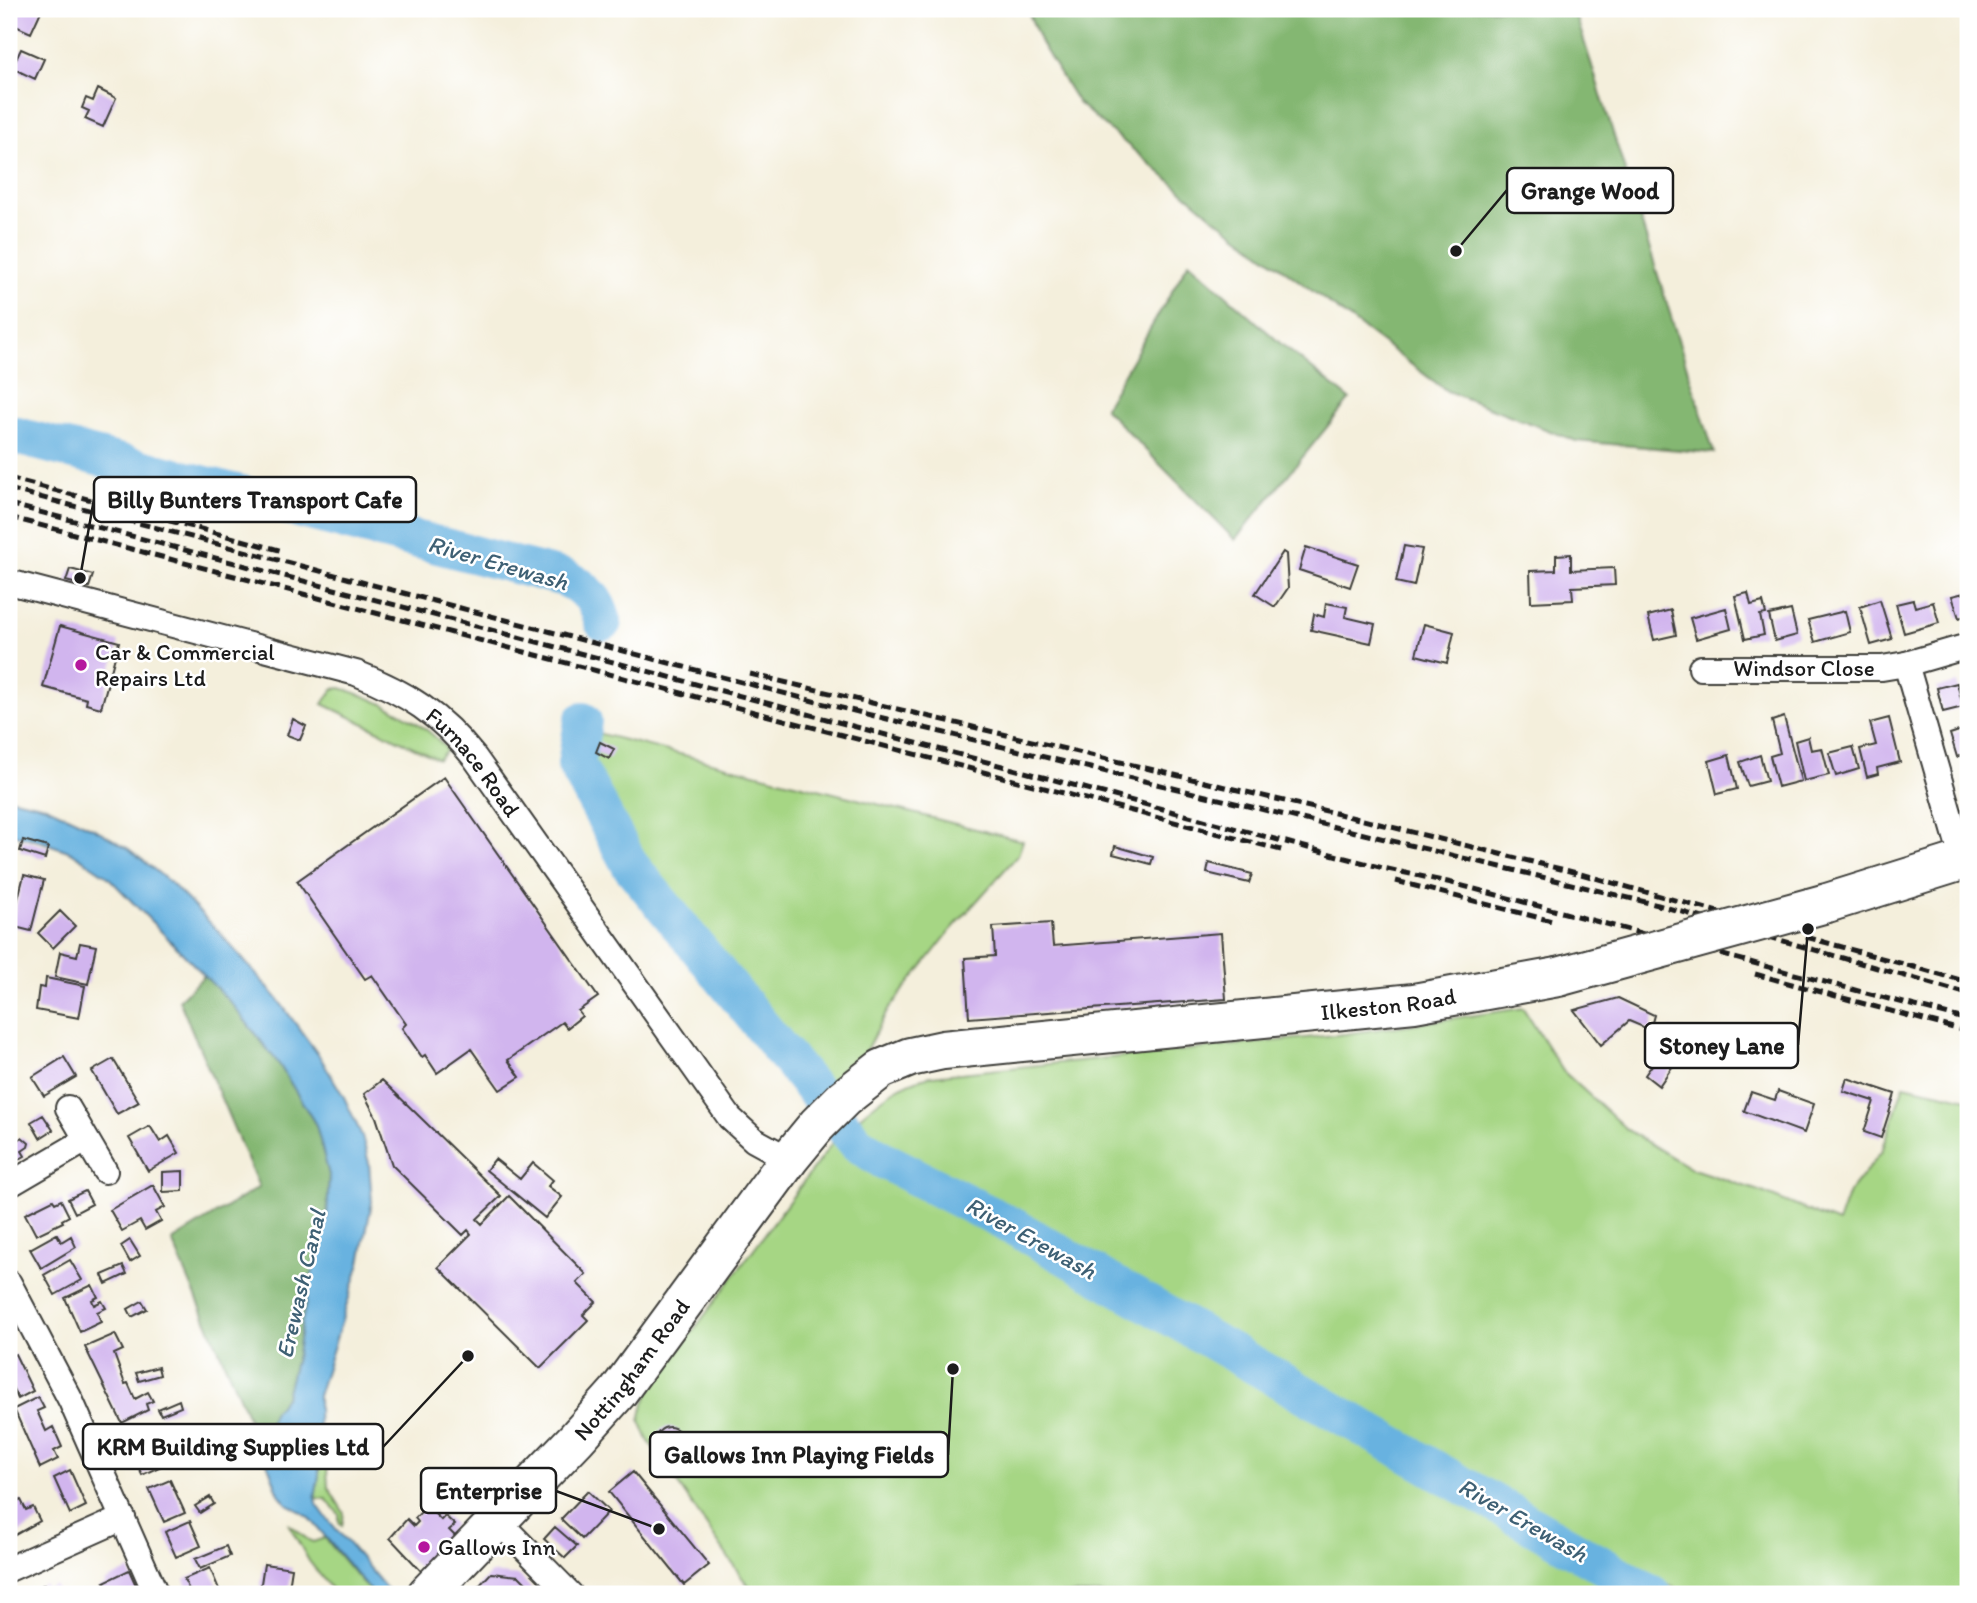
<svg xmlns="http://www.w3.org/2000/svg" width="1977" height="1603" viewBox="0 0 1977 1603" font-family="Itim,sans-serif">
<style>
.green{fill:#a6d684;stroke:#617950;stroke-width:2}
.forest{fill:#84b772;stroke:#506a47;stroke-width:2}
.water{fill:#67b2e0;stroke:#42677e;stroke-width:2}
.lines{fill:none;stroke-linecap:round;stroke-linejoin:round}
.river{stroke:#67b2e0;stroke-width:38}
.building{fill:#d1b5ee}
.minor-casing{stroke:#3c3c39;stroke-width:28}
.primary-casing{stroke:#3c3c39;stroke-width:42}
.minor{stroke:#fff;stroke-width:24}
.primary{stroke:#fff;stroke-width:38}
.rail{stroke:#1c1c1c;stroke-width:5;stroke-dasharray:10 5;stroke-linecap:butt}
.primary-bridge-casing{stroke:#3c3c39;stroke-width:42;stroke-linecap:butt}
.primary-bridge{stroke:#fff;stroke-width:38}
.poi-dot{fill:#b5179e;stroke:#fff;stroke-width:2.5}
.labels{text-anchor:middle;stroke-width:5;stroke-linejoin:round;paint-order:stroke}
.poi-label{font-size:23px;fill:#1c1c1c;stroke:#fff;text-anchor:start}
.street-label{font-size:23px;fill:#1c1c1c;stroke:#fff}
.water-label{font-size:24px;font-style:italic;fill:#3e6074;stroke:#fff}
.leader{fill:none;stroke:#1c1c1c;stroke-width:2.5}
.callout-dot{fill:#1c1c1c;stroke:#fff;stroke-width:2.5}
.callout{fill:#fff;stroke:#1c1c1c;stroke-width:2.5}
.callout-label{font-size:24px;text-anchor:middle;font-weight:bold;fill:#1c1c1c}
</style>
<rect width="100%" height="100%" fill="#fff"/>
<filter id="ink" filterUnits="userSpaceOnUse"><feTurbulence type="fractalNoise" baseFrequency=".0143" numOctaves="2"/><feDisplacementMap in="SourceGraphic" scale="14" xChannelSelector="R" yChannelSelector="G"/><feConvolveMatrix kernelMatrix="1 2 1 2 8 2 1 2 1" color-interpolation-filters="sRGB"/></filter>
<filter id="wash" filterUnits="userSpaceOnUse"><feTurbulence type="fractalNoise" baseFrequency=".00686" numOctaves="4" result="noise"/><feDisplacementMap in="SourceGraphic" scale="28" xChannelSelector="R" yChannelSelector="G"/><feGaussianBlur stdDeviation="1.57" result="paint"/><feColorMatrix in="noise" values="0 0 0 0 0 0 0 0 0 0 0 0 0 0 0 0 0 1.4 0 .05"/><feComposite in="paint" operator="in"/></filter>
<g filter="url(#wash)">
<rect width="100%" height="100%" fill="#f4efdc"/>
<!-- green -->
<path class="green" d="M 341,688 C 376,699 424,720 447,750 L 438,759 L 323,704 L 333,689 Z
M 593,732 L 1023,841 L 1018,855 L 951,930 L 888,1010 L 855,1070 L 836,1090 L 706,941 L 588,777 L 586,759 Z
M 1523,1008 L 1563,1071 L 1626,1129 L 1690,1168 L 1762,1192 L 1838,1223 L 1849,1192 L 1882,1151 L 1904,1085 L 1968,1099 L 1968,1594 L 1685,1594 L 1627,1561 L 1548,1522 L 1244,1344 L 1012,1213 L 894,1151 L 867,1132 L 857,1119 C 880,1099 901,1082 931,1076 L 1345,1034 Z
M 833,1142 L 868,1171 L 1001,1235 L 1633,1594 L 756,1594 L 743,1579 L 648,1440 L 640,1421 L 644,1403 L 653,1385 Z
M 318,1452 L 326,1452 L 328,1487 L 344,1513 L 342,1526 L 339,1523 L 339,1514 L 326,1499 L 315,1498 L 319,1475 Z
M 289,1525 C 299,1529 303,1539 313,1542 L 325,1538 L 372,1594 L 335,1594 L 309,1561 Z"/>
<!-- forest -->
<path class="forest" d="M 1027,9 L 1574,9 L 1714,453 L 1576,441 L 1447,391 L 1213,217 L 1078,103 L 1041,43 Z
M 1189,262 L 1280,343 L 1350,399 L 1235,540 L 1104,408 Z
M 205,975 L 232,1004 L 279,1064 L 316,1125 L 329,1175 L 327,1218 L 302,1321 L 297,1354 L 286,1396 L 274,1411 L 268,1425 L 263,1452 L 172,1241 L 259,1187 L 179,1000 Z"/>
<!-- water -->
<path class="water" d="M 9,798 L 46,806 L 95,829 L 129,849 L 172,884 L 218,931 L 276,997 L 320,1057 L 344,1097 L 362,1136 L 369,1163 L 372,1202 L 360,1263 L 318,1396 L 319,1475 L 315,1498 L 316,1503 L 326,1517 L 391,1594 L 373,1594 L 309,1517 L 286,1503 L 279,1494 L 263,1452 L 268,1425 L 274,1411 L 286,1396 L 297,1354 L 302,1321 L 318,1248 L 327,1218 L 329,1175 L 316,1125 L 279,1064 L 232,1004 L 107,876 L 71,852 L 37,840 L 9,834 Z"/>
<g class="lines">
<!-- river -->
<path class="river" d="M 9,434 L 565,578 C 586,588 597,599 603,622
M 583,721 L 576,764 L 630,865 L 857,1143 L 883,1160 L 1016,1228 L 1652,1594"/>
</g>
<g id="blocks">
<!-- building -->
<path class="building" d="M 9,9 L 42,9 L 31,33 L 9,23 Z
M 21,49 L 44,59 L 35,79 L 12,68 Z
M 98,89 L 116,98 L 103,127 L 85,119 L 89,111 L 82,108 L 86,98 L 93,101 Z
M 1404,546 L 1422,549 L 1414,586 L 1396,582 Z
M 1306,547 L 1358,564 L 1350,587 L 1299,570 Z
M 1283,552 L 1286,554 L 1288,588 L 1275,607 L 1255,594 Z
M 1571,554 L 1571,570 L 1614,568 L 1615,585 L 1572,587 L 1573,600 L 1531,602 L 1530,571 L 1556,570 L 1556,555 Z
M 70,569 L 93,575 L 89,587 L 66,581 Z
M 1968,592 L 1968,615 L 1959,618 L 1952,596 Z
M 1748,593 L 1751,605 L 1763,602 L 1766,614 L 1760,615 L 1764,635 L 1745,639 L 1735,596 Z
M 1880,600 L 1892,639 L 1871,645 L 1860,607 Z
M 1913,600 L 1915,607 L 1933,602 L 1939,623 L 1904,633 L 1896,604 Z
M 1326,603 L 1347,607 L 1345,617 L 1375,624 L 1371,643 L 1311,630 L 1314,614 L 1324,617 Z
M 1726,608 L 1731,629 L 1696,639 L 1690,618 Z
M 1671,610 L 1676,635 L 1654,640 L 1648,616 Z
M 1791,610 L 1797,635 L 1775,641 L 1769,615 Z
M 1845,611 L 1850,632 L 1815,642 L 1808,620 Z
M 1424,624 L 1454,632 L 1447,663 L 1416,655 Z
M 60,626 L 119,642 L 101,708 L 86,704 L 87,699 L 43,687 Z
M 1957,683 L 1963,707 L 1943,712 L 1937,688 Z
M 1784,717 L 1801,781 L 1778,787 L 1770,756 L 1780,753 L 1772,721 Z
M 1889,718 L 1900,762 L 1877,768 L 1878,774 L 1867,777 L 1860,749 L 1876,745 L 1870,723 Z
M 293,719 L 306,726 L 300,740 L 287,735 Z
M 1968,728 L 1968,753 L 1957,757 L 1950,734 Z
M 1808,737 L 1811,750 L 1822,748 L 1829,775 L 1804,781 L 1795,741 Z
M 600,742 L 614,749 L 609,759 L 596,752 Z
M 1853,747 L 1859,769 L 1836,776 L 1829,753 Z
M 1729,755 L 1737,789 L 1717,794 L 1709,761 Z
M 1760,755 L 1767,781 L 1748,786 L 1740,762 Z
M 444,777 L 598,997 L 578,1011 L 582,1016 L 567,1028 L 562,1022 L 508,1060 L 520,1077 L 500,1090 L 471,1049 L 437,1073 L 425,1055 L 422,1057 L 402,1028 L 406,1024 L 372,975 L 365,979 L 297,881 Z
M 23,840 L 48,847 L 45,859 L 20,851 Z
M 1115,846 L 1153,857 L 1151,864 L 1113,854 Z
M 1209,863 L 1252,874 L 1249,883 L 1207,873 Z
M 24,875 L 44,880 L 31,931 L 11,926 Z
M 60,911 L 75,926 L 53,948 L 38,933 Z
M 1051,923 L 1053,946 L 1221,933 L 1226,999 L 969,1018 L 965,958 L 995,956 L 993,927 Z
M 80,943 L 96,946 L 88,984 L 55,977 L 60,952 L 77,956 Z
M 46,978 L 85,986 L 79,1018 L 36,1010 L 39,987 L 45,988 Z
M 1618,998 L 1654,1015 L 1650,1030 L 1629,1021 L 1601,1045 L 1574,1010 Z
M 1671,1028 L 1692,1038 L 1659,1086 L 1645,1075 L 1662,1051 Z
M 64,1057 L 76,1077 L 44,1096 L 32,1077 Z
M 113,1059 L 139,1102 L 117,1114 L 92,1071 Z
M 1847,1078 L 1895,1094 L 1881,1138 L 1864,1132 L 1874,1101 L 1843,1091 Z
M 382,1080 L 501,1196 L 477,1219 L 482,1224 L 509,1196 L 586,1274 L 577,1283 L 596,1302 L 583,1315 L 588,1320 L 540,1368 L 438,1267 L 471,1234 L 468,1230 L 463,1235 L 392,1165 L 376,1117 L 364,1094 Z
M 1778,1091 L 1814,1104 L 1804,1133 L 1744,1111 L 1751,1092 L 1775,1100 Z
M 43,1115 L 53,1130 L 40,1138 L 31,1122 Z
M 150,1126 L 160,1142 L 169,1136 L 179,1153 L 148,1171 L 129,1138 Z
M 11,1132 L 16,1142 L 22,1137 L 29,1143 L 28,1147 L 22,1151 L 25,1156 L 9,1165 L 9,1133 Z
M 495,1159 L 520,1179 L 533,1163 L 553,1180 L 548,1186 L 562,1197 L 545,1218 L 486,1170 Z
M 183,1171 L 183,1191 L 163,1192 L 163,1172 Z
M 153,1185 L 165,1207 L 156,1212 L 161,1221 L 145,1230 L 140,1221 L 122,1231 L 110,1210 Z
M 85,1191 L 92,1204 L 75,1213 L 68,1199 Z
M 53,1200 L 55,1203 L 61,1200 L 69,1216 L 62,1220 L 63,1222 L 36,1235 L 25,1214 Z
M 57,1234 L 61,1242 L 71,1236 L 76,1247 L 41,1268 L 30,1249 Z
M 130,1240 L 140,1256 L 130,1262 L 121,1246 Z
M 70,1260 L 82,1280 L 55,1295 L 44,1275 Z
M 123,1266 L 127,1274 L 106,1284 L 102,1275 Z
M 92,1285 L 98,1297 L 92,1300 L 94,1305 L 102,1301 L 106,1308 L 97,1312 L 101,1322 L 80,1332 L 65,1298 Z
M 142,1301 L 147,1309 L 132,1317 L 128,1309 Z
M 115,1334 L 123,1350 L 114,1354 L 125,1384 L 128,1383 L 135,1399 L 148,1392 L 153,1401 L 146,1404 L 148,1410 L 122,1423 L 85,1347 Z
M 15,1354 L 33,1391 L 18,1399 L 9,1381 L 9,1357 Z
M 158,1367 L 160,1375 L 139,1381 L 136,1373 Z
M 38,1397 L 44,1408 L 37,1411 L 46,1431 L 53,1427 L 62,1447 L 54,1451 L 58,1459 L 40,1468 L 14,1409 Z
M 179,1400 L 181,1407 L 161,1415 L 158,1409 Z
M 152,1424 L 157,1434 L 164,1431 L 168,1440 L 161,1443 L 170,1462 L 142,1475 L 124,1437 Z
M656 1440a13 13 0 1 1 26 0a13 13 0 1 1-26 0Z
M 70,1470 L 86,1506 L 70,1514 L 54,1478 Z
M 633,1472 L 709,1565 L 684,1585 L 609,1492 Z
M 170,1480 L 185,1513 L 164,1522 L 149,1489 Z
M 588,1491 L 609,1511 L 582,1539 L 561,1519 Z
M 210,1497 L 214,1504 L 200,1513 L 195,1506 Z
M 21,1500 L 26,1510 L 33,1507 L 40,1521 L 13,1536 L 9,1527 L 9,1506 Z
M 427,1506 L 441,1520 L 445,1516 L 455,1525 L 449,1530 L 458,1539 L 423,1573 L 390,1538 L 407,1519 L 414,1526 L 418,1522 L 415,1518 Z
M 190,1521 L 201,1546 L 176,1557 L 165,1532 Z
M 555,1527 L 577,1546 L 565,1558 L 544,1539 Z
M 226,1546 L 230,1556 L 200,1569 L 195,1559 Z
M 264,1564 L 292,1568 L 288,1594 L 260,1590 Z
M 210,1568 L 221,1594 L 191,1594 L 184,1579 Z
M 129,1570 L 139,1592 L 134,1594 L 102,1594 L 99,1587 L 106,1584 L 104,1582 Z
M 491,1573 L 519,1576 L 533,1590 L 529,1594 L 483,1594 L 477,1588 Z
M 45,1584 L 47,1589 L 55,1585 L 59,1594 L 38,1594 L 35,1589 Z"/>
</g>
</g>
<g filter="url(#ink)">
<use href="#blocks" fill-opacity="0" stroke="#3c3c39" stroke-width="2"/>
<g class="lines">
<defs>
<g id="minor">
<path id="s1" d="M 9,582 L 356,673 C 407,693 440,714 475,758 L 730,1118 L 754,1140 L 789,1159"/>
<path d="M 1906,664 L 1963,861"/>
<path id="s2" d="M 1701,668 L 1882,668 L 1906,664 L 1968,646"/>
<path d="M 68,1108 L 105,1171"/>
<path d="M 9,1185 L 86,1140"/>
<path d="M 9,1283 L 71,1401 L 156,1594"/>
<path d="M 498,1521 L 570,1594"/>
<path d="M 9,1569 L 123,1518"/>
</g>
<g id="primary">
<path d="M 1827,903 L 1968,859"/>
<path id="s3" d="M 427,1594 L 576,1439 L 618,1392 L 789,1159 L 817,1125 L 844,1098 L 881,1069 L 910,1057 L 943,1050 L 1414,1003 L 1558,977"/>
</g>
</defs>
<!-- minor casing -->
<use href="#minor" class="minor-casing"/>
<!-- primary casing -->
<use href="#primary" class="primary-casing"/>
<!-- minor -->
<use href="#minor" class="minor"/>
<!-- primary -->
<use href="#primary" class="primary"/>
<!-- rail -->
<path class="rail" d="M 9,478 L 283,551
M 9,489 L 821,703 L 1658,905 L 1968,994
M 9,504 L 621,664 L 1383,868 L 1452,883 L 1968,1020
M 9,517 L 1285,851
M 750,674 L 1339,814 L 1577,873 L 1729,915
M 1396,881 L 1552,921
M 1806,937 L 1968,982
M 1755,974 L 1968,1032"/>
<defs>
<path id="primary-bridge" d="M 1558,977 L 1827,903"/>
</defs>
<!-- primary-bridge casing -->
<use href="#primary-bridge" class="primary-bridge-casing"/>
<!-- primary-bridge -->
<use href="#primary-bridge" class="primary-bridge"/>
</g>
</g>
<!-- markers -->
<g class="poi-dot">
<circle cx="81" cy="665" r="7"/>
<circle cx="424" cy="1547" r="7"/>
</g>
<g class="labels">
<!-- poi labels -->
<g class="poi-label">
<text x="95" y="660">Car &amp; Commercial<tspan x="95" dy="26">Repairs Ltd</tspan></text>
<text x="438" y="1555">Gallows Inn</text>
</g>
<!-- street labels -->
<g class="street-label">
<text dy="8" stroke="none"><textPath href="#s2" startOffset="103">Windsor Close</textPath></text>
<text dy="8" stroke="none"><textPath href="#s1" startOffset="509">Furnace Road</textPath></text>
<text dy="8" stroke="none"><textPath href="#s3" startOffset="1209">Ilkeston Road</textPath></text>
<text dy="8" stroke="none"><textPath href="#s3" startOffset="304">Nottingham Road</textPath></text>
</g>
<!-- water labels -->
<g class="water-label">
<text transform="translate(498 563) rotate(16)" y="8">River Erewash</text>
<text transform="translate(1031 1238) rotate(29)" y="8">River Erewash</text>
<text transform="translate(301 1284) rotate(-77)" y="8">Erewash Canal</text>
<text transform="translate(1523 1520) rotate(30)" y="8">River Erewash</text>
</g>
</g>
<!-- callouts -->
<path class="leader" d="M1456 251L1507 190M80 578L94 499M1808 929L1798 1045M468 1356L383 1447M953 1369L948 1455M659 1529L556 1491"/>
<g class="callout-dot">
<circle cx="1456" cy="251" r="7"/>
<circle cx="80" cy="578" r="7"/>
<circle cx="1808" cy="929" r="7"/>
<circle cx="468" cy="1356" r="7"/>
<circle cx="953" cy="1369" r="7"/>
<circle cx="659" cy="1529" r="7"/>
</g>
<g class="callout">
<rect x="1507" y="168" width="166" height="45" rx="7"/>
<rect x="94" y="477" width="322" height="45" rx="7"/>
<rect x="1645" y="1023" width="153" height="45" rx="7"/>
<rect x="83" y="1424" width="300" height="45" rx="7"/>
<rect x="650" y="1432" width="298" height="45" rx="7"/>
<rect x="421" y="1468" width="135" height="45" rx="7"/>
</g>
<g class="callout-label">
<text x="1590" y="199">Grange Wood</text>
<text x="255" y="508">Billy Bunters Transport Cafe</text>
<text x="1722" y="1054">Stoney Lane</text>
<text x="233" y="1455">KRM Building Supplies Ltd</text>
<text x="799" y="1463">Gallows Inn Playing Fields</text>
<text x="489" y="1499">Enterprise</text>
</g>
<!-- margin -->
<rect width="1977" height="1603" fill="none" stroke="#fff" stroke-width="35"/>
</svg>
